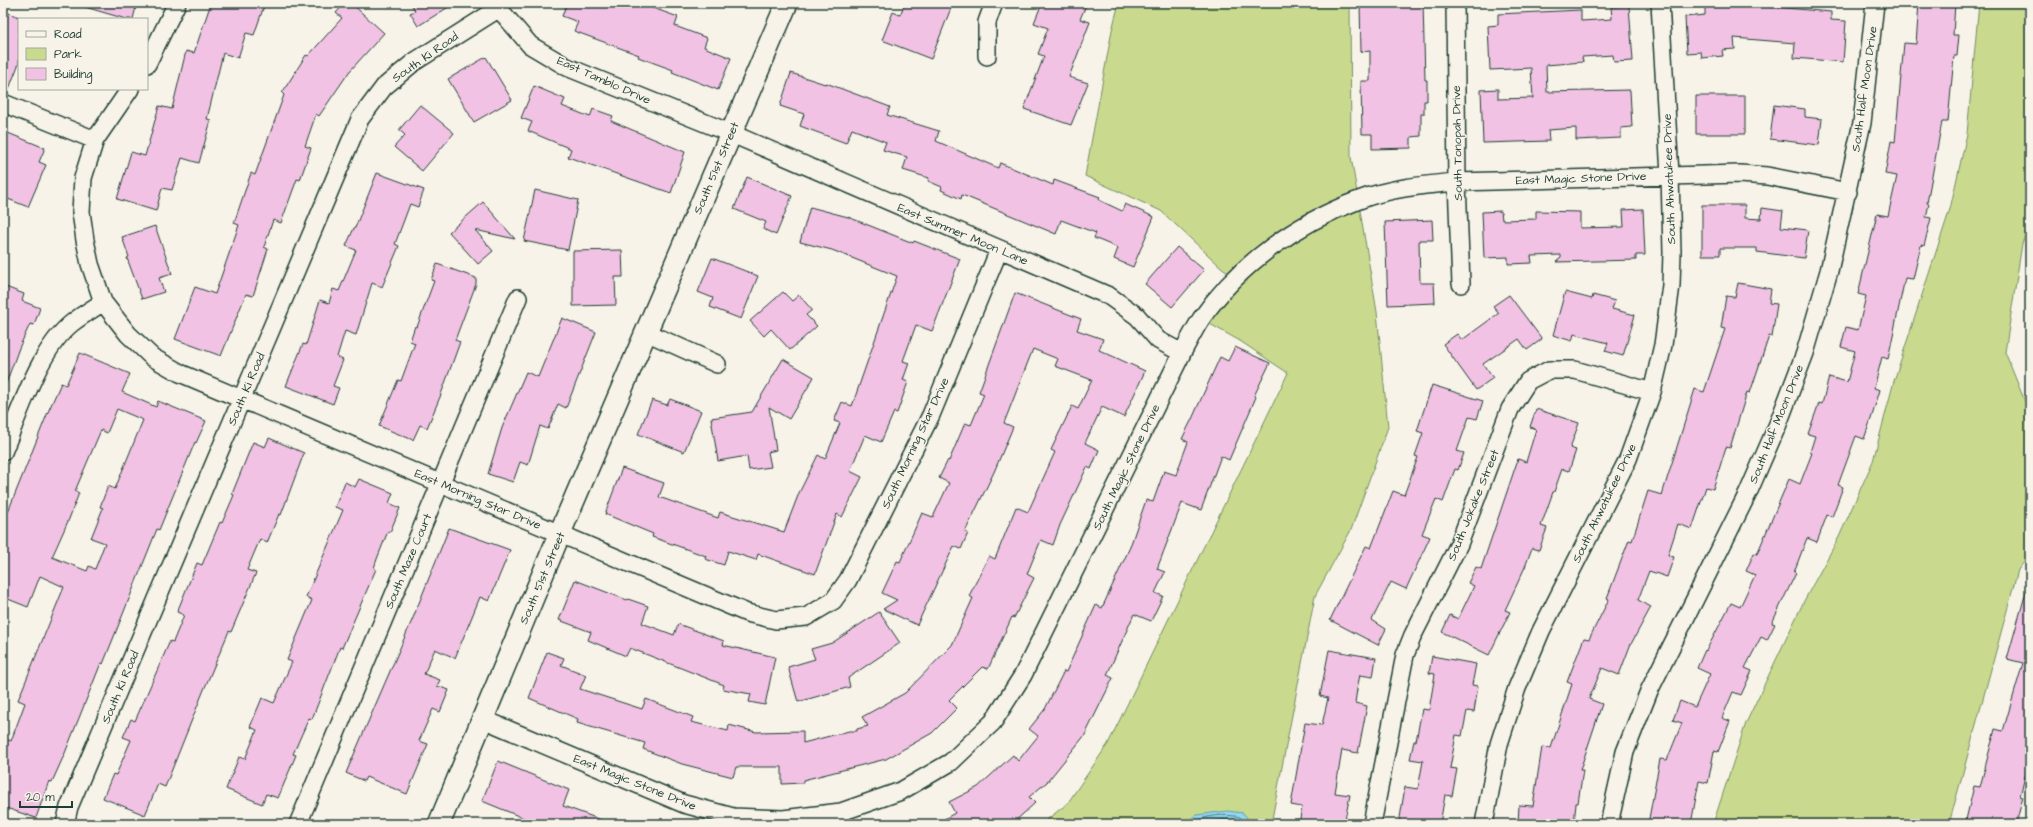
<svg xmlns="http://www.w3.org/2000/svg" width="2033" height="827" viewBox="0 0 2033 827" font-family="'Architects Daughter',sans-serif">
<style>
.green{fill:#c9da8f;stroke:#748c62}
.water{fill:#92d8f4;stroke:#649aa7}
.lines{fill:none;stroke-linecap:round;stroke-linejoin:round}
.shore{stroke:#4d7b81;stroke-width:1}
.building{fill:#f2c2e4;stroke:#1f3d34;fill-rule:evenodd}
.minor-casing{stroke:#1f3d34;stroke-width:20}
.tertiary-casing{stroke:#1f3d34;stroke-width:24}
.minor{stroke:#f7f3e8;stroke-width:17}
.tertiary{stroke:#f7f3e8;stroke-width:21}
.labels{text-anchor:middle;stroke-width:3;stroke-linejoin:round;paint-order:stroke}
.street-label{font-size:12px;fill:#1f3d34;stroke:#f7f3e8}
</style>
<rect width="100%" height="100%" fill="#f7f3e8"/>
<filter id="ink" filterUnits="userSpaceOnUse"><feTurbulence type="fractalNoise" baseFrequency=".025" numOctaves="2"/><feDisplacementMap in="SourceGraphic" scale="8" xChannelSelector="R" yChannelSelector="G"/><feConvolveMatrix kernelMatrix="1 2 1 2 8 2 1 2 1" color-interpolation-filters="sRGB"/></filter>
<g filter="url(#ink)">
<!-- green -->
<path class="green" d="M 1119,3 L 1350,3 L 1351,157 L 1377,312 L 1388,427 L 1351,530 L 1315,596 L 1271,824 L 1041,824 L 1067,804 L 1108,744 L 1288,373 L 1240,341 L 1201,319 L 1236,278 L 1221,267 L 1161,211 L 1085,176 L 1112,30 Z
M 1979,3 L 2030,3 L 2030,220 L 2022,244 L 2005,352 L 2030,414 L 2030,554 L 2018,570 L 1949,824 L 1713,824 L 1746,723 L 1804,601 L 1839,537 L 1873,461 L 1894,381 L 1950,209 L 1967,134 Z"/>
<!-- water -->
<path class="water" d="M 1227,811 L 1243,813 L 1252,824 L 1185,824 L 1197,815 Z"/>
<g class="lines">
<!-- shore -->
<path class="shore" d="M 1192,824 C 1205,814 1225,814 1240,817 L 1247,824
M 1200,824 C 1210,822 1233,815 1240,824"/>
</g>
<!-- building -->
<path class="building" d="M 85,3 L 137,3 L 133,19 L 126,19 L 85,7 Z
M 211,3 L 265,3 L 254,35 L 246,33 L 238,58 L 223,53 L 207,119 L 211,120 L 199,163 L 182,158 L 172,190 L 162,188 L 156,211 L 117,199 L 131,152 L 145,156 L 159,106 L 172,109 L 186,51 L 194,53 Z
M 345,3 L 351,3 L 384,33 L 349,72 L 319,116 L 316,114 L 305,146 L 311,148 L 300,180 L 297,179 L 281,223 L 273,220 L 264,247 L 268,249 L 253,296 L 246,294 L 221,356 L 175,339 L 195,287 L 215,294 L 239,225 L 234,223 L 251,173 L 255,175 L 284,95 L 282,93 L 306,55 L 308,56 L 342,18 L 336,13 Z
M 411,3 L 455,3 L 418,26 L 410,13 L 415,11 Z
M 567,3 L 639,3 L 678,17 L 675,26 L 707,38 L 704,47 L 731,58 L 718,90 L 672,72 L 673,70 L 638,57 L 639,55 L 574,31 L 578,22 L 562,16 Z
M 905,3 L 953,3 L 931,59 L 882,40 L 893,12 L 900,15 Z
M 1042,3 L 1087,3 L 1080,19 L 1090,22 L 1069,77 L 1088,83 L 1071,125 L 1024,109 L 1044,56 L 1038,54 L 1048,28 L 1034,23 Z
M 1360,3 L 1423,3 L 1425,80 L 1427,80 L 1427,101 L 1424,101 L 1424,114 L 1421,114 L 1421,136 L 1411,137 L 1411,148 L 1372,149 L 1372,134 L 1362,134 L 1361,81 L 1370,81 L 1370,51 L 1361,52 Z
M 1729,3 L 1831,12 L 1831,20 L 1846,21 L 1843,62 L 1794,58 L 1795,43 L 1734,38 L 1735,49 L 1722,50 L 1723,56 L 1702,58 L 1701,52 L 1687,53 L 1685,17 L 1705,15 L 1705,5 Z
M 1919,3 L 1955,3 L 1953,35 L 1959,35 L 1957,56 L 1954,56 L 1948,122 L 1942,122 L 1927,203 L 1929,204 L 1926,217 L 1931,218 L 1924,246 L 1921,245 L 1913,279 L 1905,278 L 1888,359 L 1882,357 L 1874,388 L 1880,390 L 1872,416 L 1864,439 L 1856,436 L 1838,485 L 1843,487 L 1832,517 L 1827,515 L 1817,542 L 1807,538 L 1794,572 L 1796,573 L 1772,623 L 1775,624 L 1767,640 L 1761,637 L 1745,668 L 1752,671 L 1741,695 L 1733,692 L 1722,718 L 1730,721 L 1718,752 L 1714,751 L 1708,783 L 1699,781 L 1691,824 L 1648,824 L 1660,759 L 1667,760 L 1682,723 L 1673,720 L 1680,701 L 1695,707 L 1710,674 L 1697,668 L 1705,650 L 1706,651 L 1731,603 L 1740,607 L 1755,575 L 1746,571 L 1754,553 L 1757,554 L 1789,479 L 1800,484 L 1812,453 L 1810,452 L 1815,436 L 1808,434 L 1819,403 L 1822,404 L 1829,377 L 1847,382 L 1855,351 L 1841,347 L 1846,327 L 1858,330 L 1866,296 L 1858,294 L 1877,214 L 1888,216 L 1897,176 L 1885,174 L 1891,141 L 1895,142 L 1904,43 L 1916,44 Z
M 1629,6 L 1633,61 L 1614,62 L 1613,55 L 1582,57 L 1583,62 L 1546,65 L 1547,92 L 1630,90 L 1632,127 L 1621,128 L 1621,138 L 1576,140 L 1576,128 L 1548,130 L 1549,141 L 1483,143 L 1481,90 L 1498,89 L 1498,99 L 1533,98 L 1531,68 L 1490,70 L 1488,26 L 1498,25 L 1498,14 L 1581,10 L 1581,21 L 1597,20 L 1612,19 L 1611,7 Z
M 8,13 L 19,17 L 19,63 L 7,94 L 3,93 L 3,26 Z
M 486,57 L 512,100 L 474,122 L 448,79 Z
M 791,73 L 825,84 L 826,83 L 890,107 L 887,115 L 939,131 L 936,141 L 998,168 L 1000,163 L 1053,185 L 1054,180 L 1100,197 L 1099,200 L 1122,211 L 1125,204 L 1154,217 L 1133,267 L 1114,259 L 1118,248 L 1094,238 L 1096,233 L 1061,220 L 1056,234 L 962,195 L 961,199 L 941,190 L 942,187 L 928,181 L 929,178 L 903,170 L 907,157 L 883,150 L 886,142 L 852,129 L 846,143 L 800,126 L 804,114 L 780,106 Z
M 534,86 L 565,99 L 562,106 L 590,117 L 593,109 L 613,116 L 611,121 L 685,152 L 671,193 L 568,157 L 571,149 L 528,131 L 532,122 L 521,118 Z
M 1696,96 L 1745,96 L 1745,134 L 1696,134 Z
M 420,105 L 454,133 L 422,171 L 394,147 L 405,135 L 399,130 Z
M 1774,105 L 1805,109 L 1805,117 L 1822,119 L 1819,145 L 1770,139 Z
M 3,131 L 45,148 L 39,162 L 46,165 L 28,207 L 3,197 Z
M 377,173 L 424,190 L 418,207 L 410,204 L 395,244 L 399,246 L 382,287 L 372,283 L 356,335 L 345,331 L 337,357 L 343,360 L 333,386 L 339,388 L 333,404 L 286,386 L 303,344 L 306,345 L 320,300 L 329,303 L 333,289 L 339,291 L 356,250 L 346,246 L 354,228 L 355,228 Z
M 747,177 L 792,196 L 776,235 L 763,229 L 766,222 L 734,209 Z
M 535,190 L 578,200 L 568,250 L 524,241 Z
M 483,202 L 515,239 L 475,230 L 493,251 L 478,264 L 449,232 Z
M 1702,205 L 1745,205 L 1745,218 L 1761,219 L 1762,208 L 1783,211 L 1781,227 L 1808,230 L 1804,258 L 1757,252 L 1757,248 L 1720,248 L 1720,255 L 1702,255 Z
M 810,207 L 848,217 L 913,243 L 914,241 L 960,259 L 932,331 L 916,325 L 903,361 L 909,363 L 903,380 L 908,382 L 897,413 L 894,412 L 881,442 L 865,435 L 850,471 L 862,477 L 842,517 L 837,514 L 815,574 L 758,554 L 756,560 L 728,551 L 724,565 L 705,559 L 706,556 L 652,537 L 653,534 L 605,514 L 622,468 L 664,483 L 659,497 L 718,518 L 720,512 L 784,532 L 799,493 L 818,455 L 825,459 L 840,423 L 834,421 L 842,402 L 852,406 L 897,276 L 832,250 L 800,242 Z
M 1643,209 L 1645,255 L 1636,255 L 1636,260 L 1556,262 L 1561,258 L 1561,255 L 1531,256 L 1532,263 L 1508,264 L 1508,257 L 1484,258 L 1482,212 L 1501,211 L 1502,220 L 1536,219 L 1536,211 L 1580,212 L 1580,228 L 1624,227 L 1623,210 Z
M 1432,220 L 1433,240 L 1419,240 L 1420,283 L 1434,283 L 1435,303 L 1388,305 L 1385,222 Z
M 155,226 L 172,274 L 159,278 L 164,292 L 142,299 L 127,258 L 129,257 L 122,237 Z
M 1177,247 L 1204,270 L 1172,307 L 1145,284 Z
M 622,250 L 623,277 L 615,277 L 616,305 L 573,306 L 573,251 Z
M 712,258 L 758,276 L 741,319 L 710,307 L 713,298 L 698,292 Z
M 437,264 L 476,278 L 476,284 L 455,340 L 460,342 L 440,397 L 427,428 L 420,425 L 413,440 L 379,426 L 398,380 L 401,381 L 415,343 L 410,341 L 415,326 L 417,327 L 434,281 L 431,280 Z
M 1738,283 L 1771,289 L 1769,303 L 1777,304 L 1772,337 L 1769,336 L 1750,393 L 1747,392 L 1730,448 L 1726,447 L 1713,489 L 1706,487 L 1692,529 L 1678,524 L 1668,555 L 1674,557 L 1667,577 L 1649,571 L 1638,600 L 1651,607 L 1630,646 L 1619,675 L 1602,668 L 1589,699 L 1602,704 L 1580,770 L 1583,770 L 1578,803 L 1576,803 L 1574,824 L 1518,823 L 1519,805 L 1533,806 L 1542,747 L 1551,748 L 1572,684 L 1567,682 L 1584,638 L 1589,639 L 1609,599 L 1607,598 L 1629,540 L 1632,541 L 1648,491 L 1662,495 L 1695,389 L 1704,392 L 1725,329 L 1721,328 L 1726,296 L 1735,297 Z
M 3,286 L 24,294 L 22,301 L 40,308 L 34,325 L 30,324 L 19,348 L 5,386 L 3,386 Z
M 783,292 L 792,301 L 799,295 L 812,310 L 806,315 L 817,326 L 790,350 L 771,329 L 764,336 L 750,321 Z
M 1565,292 L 1592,299 L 1593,295 L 1615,301 L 1612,309 L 1635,315 L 1623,356 L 1605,351 L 1608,343 L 1574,334 L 1572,341 L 1553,335 Z
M 1015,293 L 1081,319 L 1077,330 L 1103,339 L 1099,350 L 1145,371 L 1124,417 L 1102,407 L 1085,443 L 1099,450 L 1091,469 L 1087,467 L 1060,525 L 1053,545 L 1041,540 L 1027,574 L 1034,578 L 1014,618 L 1012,617 L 988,669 L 982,667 L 949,700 L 957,708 L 932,733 L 886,759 L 803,780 L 803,783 L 782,784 L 782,767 L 736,767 L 733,777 L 682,764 L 643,749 L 645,743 L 577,723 L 578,719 L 529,698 L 547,652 L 564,658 L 561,665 L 586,675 L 580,689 L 642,709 L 646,699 L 693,717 L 691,722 L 728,731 L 729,725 L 756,732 L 803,731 L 803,743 L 849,731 L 857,731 L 857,729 L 868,726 L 862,717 L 905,693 L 952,645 L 973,598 L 969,596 L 989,556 L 995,559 L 1016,507 L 1028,512 L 1055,452 L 1051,450 L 1072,406 L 1078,409 L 1092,380 L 1055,366 L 1058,359 L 1033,349 L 1004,423 L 1013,427 L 994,472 L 965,532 L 968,533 L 961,549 L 954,546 L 917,625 L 883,609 L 897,600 L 882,593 L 897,561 L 900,562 L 922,513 L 933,517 L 949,483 L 939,478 L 948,460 L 949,461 L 965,423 L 971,425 L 984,394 L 979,392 Z
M 1509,295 L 1542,339 L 1527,350 L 1519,339 L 1483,364 L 1493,378 L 1476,390 L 1443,344 L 1457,334 L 1462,340 L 1499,313 L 1493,306 Z
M 562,318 L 596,332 L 566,408 L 558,404 L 548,429 L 540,426 L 528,465 L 520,462 L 513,482 L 488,474 L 502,428 L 526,372 L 538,377 Z
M 1235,347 L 1270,363 L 1254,396 L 1256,397 L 1229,460 L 1221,456 L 1201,510 L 1182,503 L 1157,569 L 1165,572 L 1155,593 L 1163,596 L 1151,621 L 1134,614 L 1107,675 L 1113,678 L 1085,735 L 1047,782 L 1029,797 L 1035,803 L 1012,824 L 935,824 L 955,813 L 949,802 L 978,787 L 1013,755 L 1018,761 L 1038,736 L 1029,729 L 1045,709 L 1064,671 L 1066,672 L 1096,605 L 1102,608 L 1130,547 L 1146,500 L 1153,502 L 1164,471 L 1176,475 L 1188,442 L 1182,439 L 1192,419 L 1220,357 L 1228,361 Z
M 80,353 L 130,374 L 122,392 L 156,407 L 158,401 L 206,421 L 196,443 L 195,442 L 159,530 L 157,529 L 103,664 L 101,663 L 65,753 L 52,782 L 49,781 L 36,818 L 3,807 L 3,738 L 11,741 L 25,703 L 18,700 L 64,587 L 40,576 L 28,607 L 3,597 L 3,524 L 48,412 L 61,383 L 66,385 ZM 117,409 L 143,420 L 115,489 L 108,486 L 100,507 L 103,508 L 91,538 L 105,543 L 95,569 L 89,566 L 87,571 L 52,557 L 69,519 L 79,493 L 75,491 L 101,430 L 107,433 Z
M 783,359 L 814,377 L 789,419 L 769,407 L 776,450 L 768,452 L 771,467 L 749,470 L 747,456 L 718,461 L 711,418 L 752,412 Z
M 1432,385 L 1483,401 L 1477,419 L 1469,417 L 1457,451 L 1464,453 L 1458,470 L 1455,469 L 1443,502 L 1436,499 L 1422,534 L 1430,537 L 1406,589 L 1391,582 L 1372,620 L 1386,629 L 1378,645 L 1330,620 L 1366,546 L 1371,548 L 1393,491 L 1404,495 L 1418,457 L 1415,456 L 1423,433 L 1417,431 Z
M 670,399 L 701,411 L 684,452 L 638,434 L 652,400 L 667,405 Z
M 1536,409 L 1579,423 L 1570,448 L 1576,450 L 1569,471 L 1562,469 L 1554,492 L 1553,492 L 1541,526 L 1547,528 L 1539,550 L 1532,548 L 1525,567 L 1505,610 L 1510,612 L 1489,655 L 1442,632 L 1450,615 L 1458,619 L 1474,586 L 1468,583 L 1476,567 L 1481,569 L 1518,459 L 1526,462 L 1536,429 L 1530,427 Z
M 269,438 L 304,453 L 281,515 L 279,514 L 267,543 L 260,539 L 247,570 L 256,573 L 231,632 L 229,631 L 203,692 L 165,787 L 158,784 L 145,815 L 103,798 L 113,774 L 116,775 L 131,740 L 123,737 L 131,719 L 135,721 L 170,641 L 173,642 L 184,615 L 177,612 L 197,563 L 202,565 L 220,522 L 222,523 L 234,495 L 232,494 L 253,442 L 265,447 Z
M 359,479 L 393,493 L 389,503 L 400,508 L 390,532 L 388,531 L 377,559 L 374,568 L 376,569 L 342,648 L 340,647 L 312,719 L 309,718 L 293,754 L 296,755 L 278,798 L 266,794 L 262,804 L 226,789 L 239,757 L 245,759 L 257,730 L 250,727 L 262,698 L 274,703 L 292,662 L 287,660 L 312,600 L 306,597 L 343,510 L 335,507 L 345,482 L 355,487 Z
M 449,528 L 510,550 L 489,601 L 480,597 L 455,658 L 435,649 L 424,674 L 440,680 L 437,686 L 449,690 L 440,712 L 433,709 L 419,741 L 428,744 L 407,794 L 366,777 L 364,781 L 346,773 L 413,618 Z
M 575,580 L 627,600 L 628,599 L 648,606 L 642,623 L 674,635 L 678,624 L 724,641 L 723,645 L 775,657 L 765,705 L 749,702 L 751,694 L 723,689 L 724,685 L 630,648 L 626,656 L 588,640 L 591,632 L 559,620 Z
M 2026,592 L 2030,592 L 2030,757 L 2020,796 L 2023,797 L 2016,824 L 1965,824 L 1974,786 L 1980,787 L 1995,729 L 2003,731 L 2023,663 L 2007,659 Z
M 879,612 L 900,643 L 848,678 L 850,687 L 798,702 L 788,667 L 815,659 L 811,649 L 832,643 Z
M 1329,650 L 1376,658 L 1373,677 L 1360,675 L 1357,689 L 1355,703 L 1367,706 L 1358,753 L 1342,750 L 1335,793 L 1350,795 L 1344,824 L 1299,824 L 1302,807 L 1291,805 L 1297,770 L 1305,723 L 1322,725 L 1328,698 L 1320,696 Z
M 1432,656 L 1476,664 L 1472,685 L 1478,686 L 1474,712 L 1467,711 L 1462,736 L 1456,735 L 1450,768 L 1457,769 L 1452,796 L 1445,795 L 1440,824 L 1399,824 L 1405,787 L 1418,789 L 1423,761 L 1410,759 L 1414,741 L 1416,741 L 1422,709 L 1429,710 L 1435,674 L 1429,673 Z
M 498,761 L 569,790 L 563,806 L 607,822 L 607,824 L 538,824 L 482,801 Z"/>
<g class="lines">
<defs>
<path id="minor" d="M 494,3 L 530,45 L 567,67 L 730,133 L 1109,296 L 1137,316 L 1158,340 L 1182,353
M 1455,3 L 1457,182 L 1461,284
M 987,56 L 987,22 L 994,3
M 147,64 L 177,3
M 130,89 L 95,140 L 83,178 L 81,212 L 85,240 L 90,264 L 103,302 L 128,334 L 152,357 L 180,373 L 747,613 L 776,620 L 806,617 L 833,601 L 848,580 L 931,415 L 999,250
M 3,103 L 95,140
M 646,332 L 717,364
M 3,452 C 19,414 39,349 72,323 C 82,315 93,309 103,302
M 483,719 L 684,804 L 733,817 L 783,819 L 841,812 L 901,791 L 951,762 L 993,722 L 1023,675 L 1182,353 C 1188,342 1194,330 1201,319 C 1239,264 1297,223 1359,200 C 1390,188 1424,185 1457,182 L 1740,174 L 1767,176 L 1848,192
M 65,824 L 69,807 L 360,119 L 384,87 L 414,62 L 498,9
M 298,824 L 518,298
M 1372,824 L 1405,655 L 1413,635 L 1459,544 L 1510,409 L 1528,381 L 1549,370 L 1575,370 L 1652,392
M 1484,824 L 1499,744 L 1517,688 L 1541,631 L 1628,459 L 1652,392 L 1663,345 L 1671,285 L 1672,252 L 1670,175 L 1660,3
M 1609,824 L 1625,752 L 1649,691 L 1748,493 L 1778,424 L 1805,353 L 1829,271 L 1862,123 L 1875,3"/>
<path id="tertiary" d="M 439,824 L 560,533 L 787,3"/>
</defs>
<!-- minor casing -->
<use href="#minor" class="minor-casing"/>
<!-- tertiary casing -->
<use href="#tertiary" class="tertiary-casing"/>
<!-- minor -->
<use href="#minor" class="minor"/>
<!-- tertiary -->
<use href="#tertiary" class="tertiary"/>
</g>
</g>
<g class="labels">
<!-- street labels -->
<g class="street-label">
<text transform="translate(425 57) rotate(-35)" y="4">South Ki Road</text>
<text transform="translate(604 80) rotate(24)" y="4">East Tamblo Drive</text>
<text transform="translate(1864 89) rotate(-82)" y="4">South Half Moon Drive</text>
<text transform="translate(1457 143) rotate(-91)" y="4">South Tonopah Drive</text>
<text transform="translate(716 168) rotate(-67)" y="4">South 51st Street</text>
<text transform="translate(1581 178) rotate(-2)" y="4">East Magic Stone Drive</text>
<text transform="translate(1669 179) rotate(-92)" y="4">South Ahwatukee Drive</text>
<text transform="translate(963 234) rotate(23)" y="4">East Summer Moon Lane</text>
<text transform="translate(246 389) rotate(-67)" y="4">South Ki Road</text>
<text transform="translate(1776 424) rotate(-68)" y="4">South Half Moon Drive</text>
<text transform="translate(915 443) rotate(-65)" y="4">South Morning Star Drive</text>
<text transform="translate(1126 467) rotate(-64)" y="4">South Magic Stone Drive</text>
<text transform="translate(478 499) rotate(23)" y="4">East Morning Star Drive</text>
<text transform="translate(1604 503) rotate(-64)" y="4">South Ahwatukee Drive</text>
<text transform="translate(1473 505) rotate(-68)" y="4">South Jokake Street</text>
<text transform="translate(408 561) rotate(-67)" y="4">South Maze Court</text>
<text transform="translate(542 578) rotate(-67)" y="4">South 51st Street</text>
<text transform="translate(120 687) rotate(-67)" y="4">South Ki Road</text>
<text transform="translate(635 782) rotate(22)" y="4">East Magic Stone Drive</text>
</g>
</g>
<!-- margin -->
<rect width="2033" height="827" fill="none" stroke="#f7f3e8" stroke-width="16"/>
<rect x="8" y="8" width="2017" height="811" fill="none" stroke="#1f3d34" stroke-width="1.5" filter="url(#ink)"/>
<!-- legend -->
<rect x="18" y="18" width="130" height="72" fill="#f7f3e8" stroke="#a1aaa0"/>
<rect x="26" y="31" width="20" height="6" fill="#f7f3e8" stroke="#a1aaa0"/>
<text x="54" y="38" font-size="12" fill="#1f3d34">Road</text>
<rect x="26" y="48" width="20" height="12" fill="#c9da8f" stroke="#a1aaa0"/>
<text x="54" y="58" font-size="12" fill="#1f3d34">Park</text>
<rect x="26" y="68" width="20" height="12" fill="#f2c2e4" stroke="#a1aaa0"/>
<text x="54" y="78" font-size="12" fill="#1f3d34">Building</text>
<!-- scale -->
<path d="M20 801v6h52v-6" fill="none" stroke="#1f3d34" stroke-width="2"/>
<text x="26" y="801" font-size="12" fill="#1f3d34" stroke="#f7f3e8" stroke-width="3" paint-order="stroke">20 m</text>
</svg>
